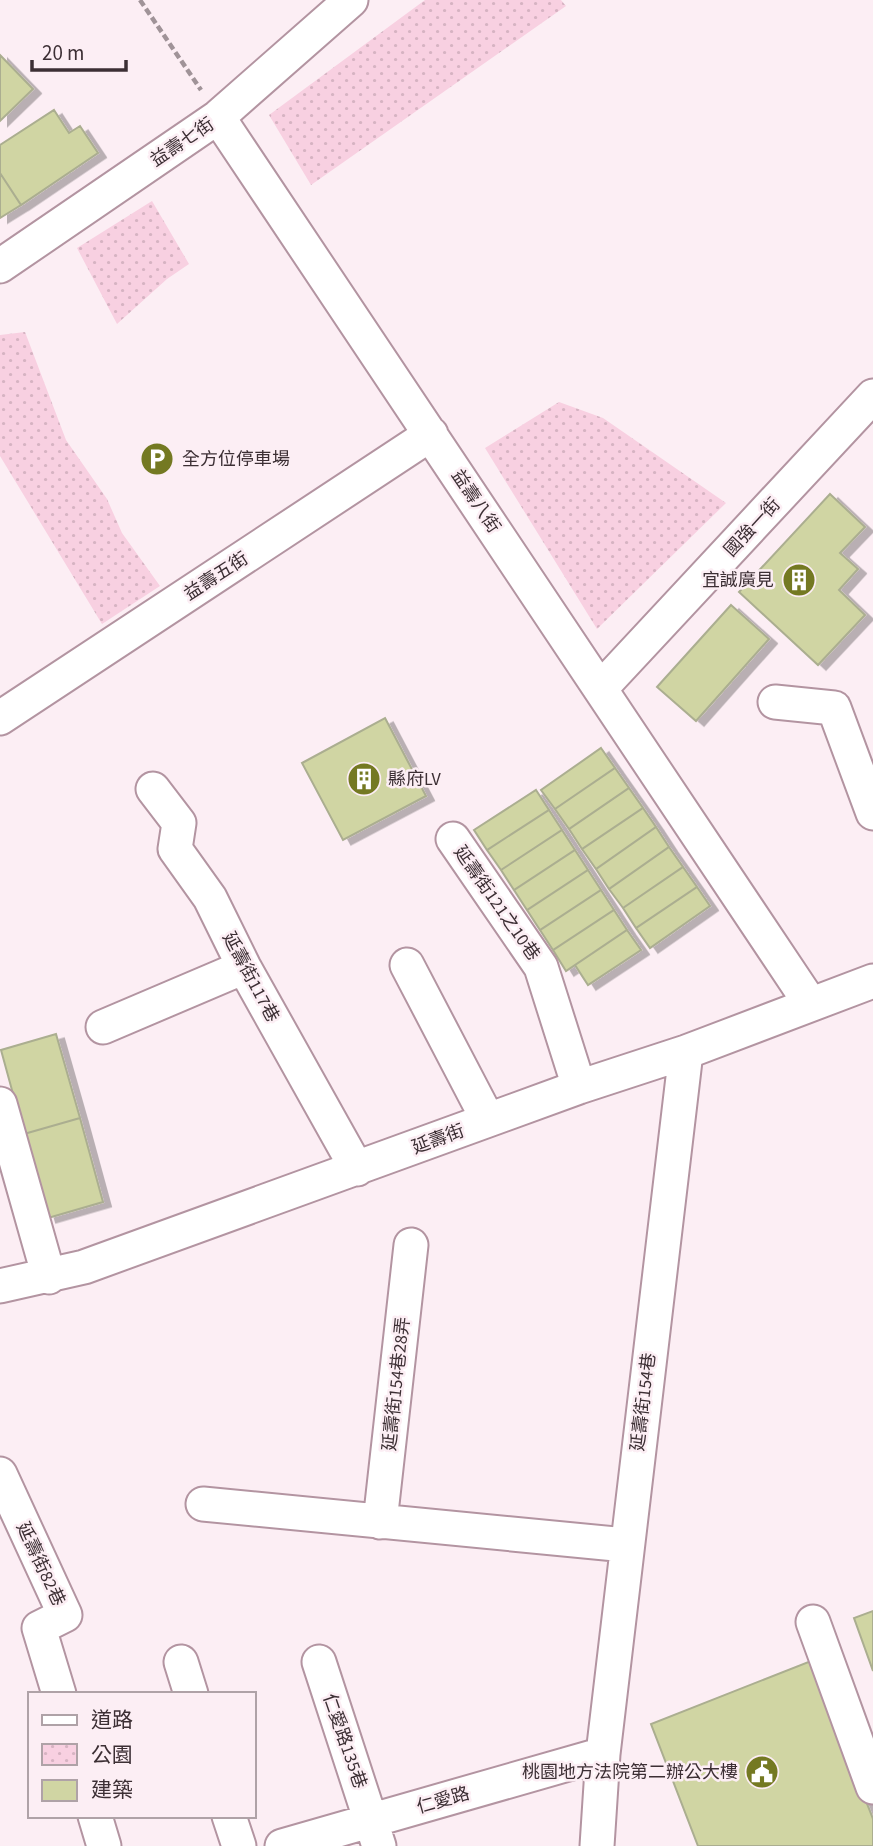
<svg xmlns="http://www.w3.org/2000/svg" width="873" height="1846" viewBox="0 0 873 1846" font-family="'Source Sans 3','Noto Sans TC',sans-serif">
<style>
.park{fill:url(#park-dots)}
.building{fill:#d0d5a3;stroke:#abae90;stroke-width:2;filter:url(#shadow)}
.lines{fill:none;stroke-linecap:round;stroke-linejoin:round}
.minor-casing{stroke:#b394a1;stroke-width:37}
.path{stroke:#a09398;stroke-width:4.5;stroke-dasharray:7 3.5;stroke-linecap:butt}
.minor{stroke:#fff;stroke-width:33}
.labels{text-anchor:middle;stroke-width:5;stroke-linejoin:round;paint-order:stroke}
.street-label{font-size:18px;fill:#3c2f34;stroke:#fceef4}
.poi-label{font-size:18px;fill:#3c2f34;stroke:#fceef4;text-anchor:start}
</style>
<defs>
<pattern id="park-dots" width="8" height="8" patternUnits="userSpaceOnUse" patternTransform="scale(1.75)"><rect width="8" height="8" fill="#f8d0e1"/><path d="M2 2h.1M6 6h.1" fill="none" stroke="#d6b3c2" stroke-width="1.8" stroke-linecap="round"/></pattern>
<filter id="shadow"><feDropShadow dx="8" dy="4.5" stdDeviation="0" flood-color="#0004"/></filter>
</defs>
<rect width="100%" height="100%" fill="#fceef4"/>
<!-- park -->
<path class="park" d="M 425,0 L 561,0 L 566,6 L 311,185 L 269,115 Z
M 152,201 L 189,264 L 167,279 L 117,324 L 77,248 Z
M 25,332 L 66,440 L 107,499 L 122,533 L 160,586 L 102,624 L 0,456 L 0,335 Z
M 559,402 L 603,418 L 726,503 L 597,629 L 485,448 Z"/>
<!-- building -->
<path class="building" d="M 0,55 L 33,89 L 0,121 Z
M 54,110 L 69,133 L 80,126 L 98,153 L 21,205 L 0,173 L 0,145 Z
M 0,173 L 21,205 L 0,218 Z
M 830,494 L 865,527 L 840,553 L 858,569 L 839,590 L 865,615 L 818,665 L 739,592 Z
M 731,605 L 769,639 L 696,721 L 657,687 Z
M 385,718 L 426,796 L 343,840 L 302,763 Z
M 601,748 L 615,768 L 555,809 L 541,790 Z
M 615,768 L 629,788 L 569,829 L 555,809 Z
M 629,788 L 643,808 L 582,849 L 569,829 Z
M 536,790 L 549,810 L 487,850 L 474,830 Z
M 643,808 L 656,827 L 596,869 L 582,849 Z
M 549,810 L 562,830 L 501,870 L 487,850 Z
M 656,827 L 669,847 L 609,889 L 596,869 Z
M 562,830 L 575,850 L 514,890 L 501,870 Z
M 669,847 L 683,867 L 623,908 L 609,889 Z
M 575,850 L 588,870 L 527,910 L 514,890 Z
M 683,867 L 697,887 L 636,928 L 623,908 Z
M 588,870 L 601,890 L 540,930 L 527,910 Z
M 697,887 L 710,906 L 650,948 L 636,928 Z
M 601,890 L 614,910 L 553,950 L 540,930 Z
M 614,910 L 627,930 L 566,971 L 553,950 Z
M 627,930 L 641,950 L 588,985 L 575,965 Z
M 56,1034 L 80,1118 L 24,1134 L 1,1050 Z
M 80,1118 L 103,1202 L 48,1218 L 24,1134 Z
M 873,1611 L 873,1671 L 854,1618 Z
M 811,1661 L 873,1819 L 873,1846 L 698,1846 L 651,1724 Z"/>
<g class="lines">
<defs>
<path id="minor" d="M 218,117 L 810,1003
M 0,266 L 218,117 L 351,0
M 601,688 L 873,396
M 775,702 L 834,708 L 873,813
M 0,718 L 431,434
M 153,789 L 179,823 L 175,849 L 210,898 L 244,967 L 357,1169
M 453,839 L 541,967 L 579,1087
M 407,965 L 488,1120
M 103,1027 L 244,967
M 0,1104 L 49,1277
M 0,1286 L 84,1267 L 579,1087 L 686,1052 L 873,981
M 0,1474 L 65,1615 L 39,1628 L 59,1694
M 203,1504 L 626,1545
M 380,1522 L 411,1245
M 813,1622 L 873,1787
M 181,1662 L 191,1694
M 319,1662 L 379,1846
M 95,1816 L 104,1846
M 229,1816 L 239,1846
M 282,1846 L 603,1754
M 597,1846 L 603,1754 L 686,1052"/>
</defs>
<!-- minor casing -->
<use href="#minor" class="minor-casing"/>
<!-- path -->
<path class="path" d="M 140,0 L 201,90"/>
<!-- minor -->
<use href="#minor" class="minor"/>
</g>
<!-- icons -->
<defs>
<symbol id="parking-disc" viewBox="-11 -11 22 22"><circle r="9.5" fill="#747922" stroke="#fceef4"/><path d="M-3.5-5.5H1a3.5 3.5 0 0 1 0 7H-1V5.5H-3.5ZM-1-3.4V-.6H.8a1.4 1.4 0 0 0 0-2.8Z" fill="#fff"/></symbol>
<symbol id="building-disc" viewBox="-11 -11 22 22"><circle r="9.5" fill="#747922" stroke="#fceef4"/><path d="M-4-6H4V6H1V3H-1V6H-4ZM-2.5-4.3h1.7v1.8h-1.7ZM.8-4.3h1.7v1.8H.8ZM-2.5-1h1.7V.8h-1.7ZM.8-1h1.7V.8H.8Z" fill="#fff"/></symbol>
<symbol id="civic-disc" viewBox="-11 -11 22 22"><circle r="9.5" fill="#747922" stroke="#fceef4"/><path d="M-.6-6.5H3V-4.5H.6V-3L4-1V1h2V6H-6V1h2V-1L-.6-3ZM-1.2 2.5V6h2.4V2.5Z" fill="#fff"/></symbol>
</defs>
<g fill-rule="evenodd">
<use href="#parking-disc" x="138" y="440" width="38" height="38"/>
<use href="#building-disc" x="780" y="561" width="38" height="38"/>
<use href="#building-disc" x="345" y="760" width="38" height="38"/>
<use href="#civic-disc" x="743" y="1753" width="38" height="38"/>
</g>
<g class="labels">
<!-- street labels -->
<g class="street-label">
<text transform="translate(182 142) rotate(-34)" y="6">益壽七街</text>
<text transform="translate(476 501) rotate(56)" y="6">益壽八街</text>
<text transform="translate(752 527) rotate(-47)" y="6">國強一街</text>
<text transform="translate(216 576) rotate(-33)" y="6">益壽五街</text>
<text transform="translate(497 903) rotate(55)" y="6">延壽街121之10巷</text>
<text transform="translate(251 977) rotate(62)" y="6">延壽街117巷</text>
<text transform="translate(438 1139) rotate(-20)" y="6">延壽街</text>
<text transform="translate(396 1384) rotate(-84)" y="6">延壽街154巷28弄</text>
<text transform="translate(643 1402) rotate(-83)" y="6">延壽街154巷</text>
<text transform="translate(41 1564) rotate(65)" y="6">延壽街82巷</text>
<text transform="translate(345 1741) rotate(71)" y="6">仁愛路135巷</text>
<text transform="translate(443 1800) rotate(-16)" y="6">仁愛路</text>
</g>
<!-- poi labels -->
<g class="poi-label">
<text x="182" y="465">全方位停車場</text>
<text x="774" y="586" text-anchor="end">宜誠廣見</text>
<text x="388" y="785">縣府LV</text>
<text x="738" y="1778" text-anchor="end">桃園地方法院第二辦公大樓</text>
</g>
</g>
<!-- legend -->
<rect x="28" y="1692" width="228" height="126" fill="#fceef4" stroke="#afa2a7" stroke-width="2"/>
<rect x="42" y="1715" width="35" height="10" fill="#ffffff" stroke="#afa2a7" stroke-width="2"/>
<text x="91" y="1727" font-size="21" fill="#3c2f34">道路</text>
<rect x="42" y="1744" width="35" height="21" fill="url(#park-dots)" stroke="#afa2a7" stroke-width="2"/>
<text x="91" y="1762" font-size="21" fill="#3c2f34">公園</text>
<rect x="42" y="1780" width="35" height="21" fill="#d0d5a3" stroke="#afa2a7" stroke-width="2"/>
<text x="91" y="1797" font-size="21" fill="#3c2f34">建築</text>
<!-- scale -->
<path d="M32 60v10h94v-10" fill="none" stroke="#3c2f34" stroke-width="3.5"/>
<text x="42" y="60" font-size="21" fill="#3c2f34" stroke="#fceef4" stroke-width="5" paint-order="stroke">20 m</text>
</svg>
